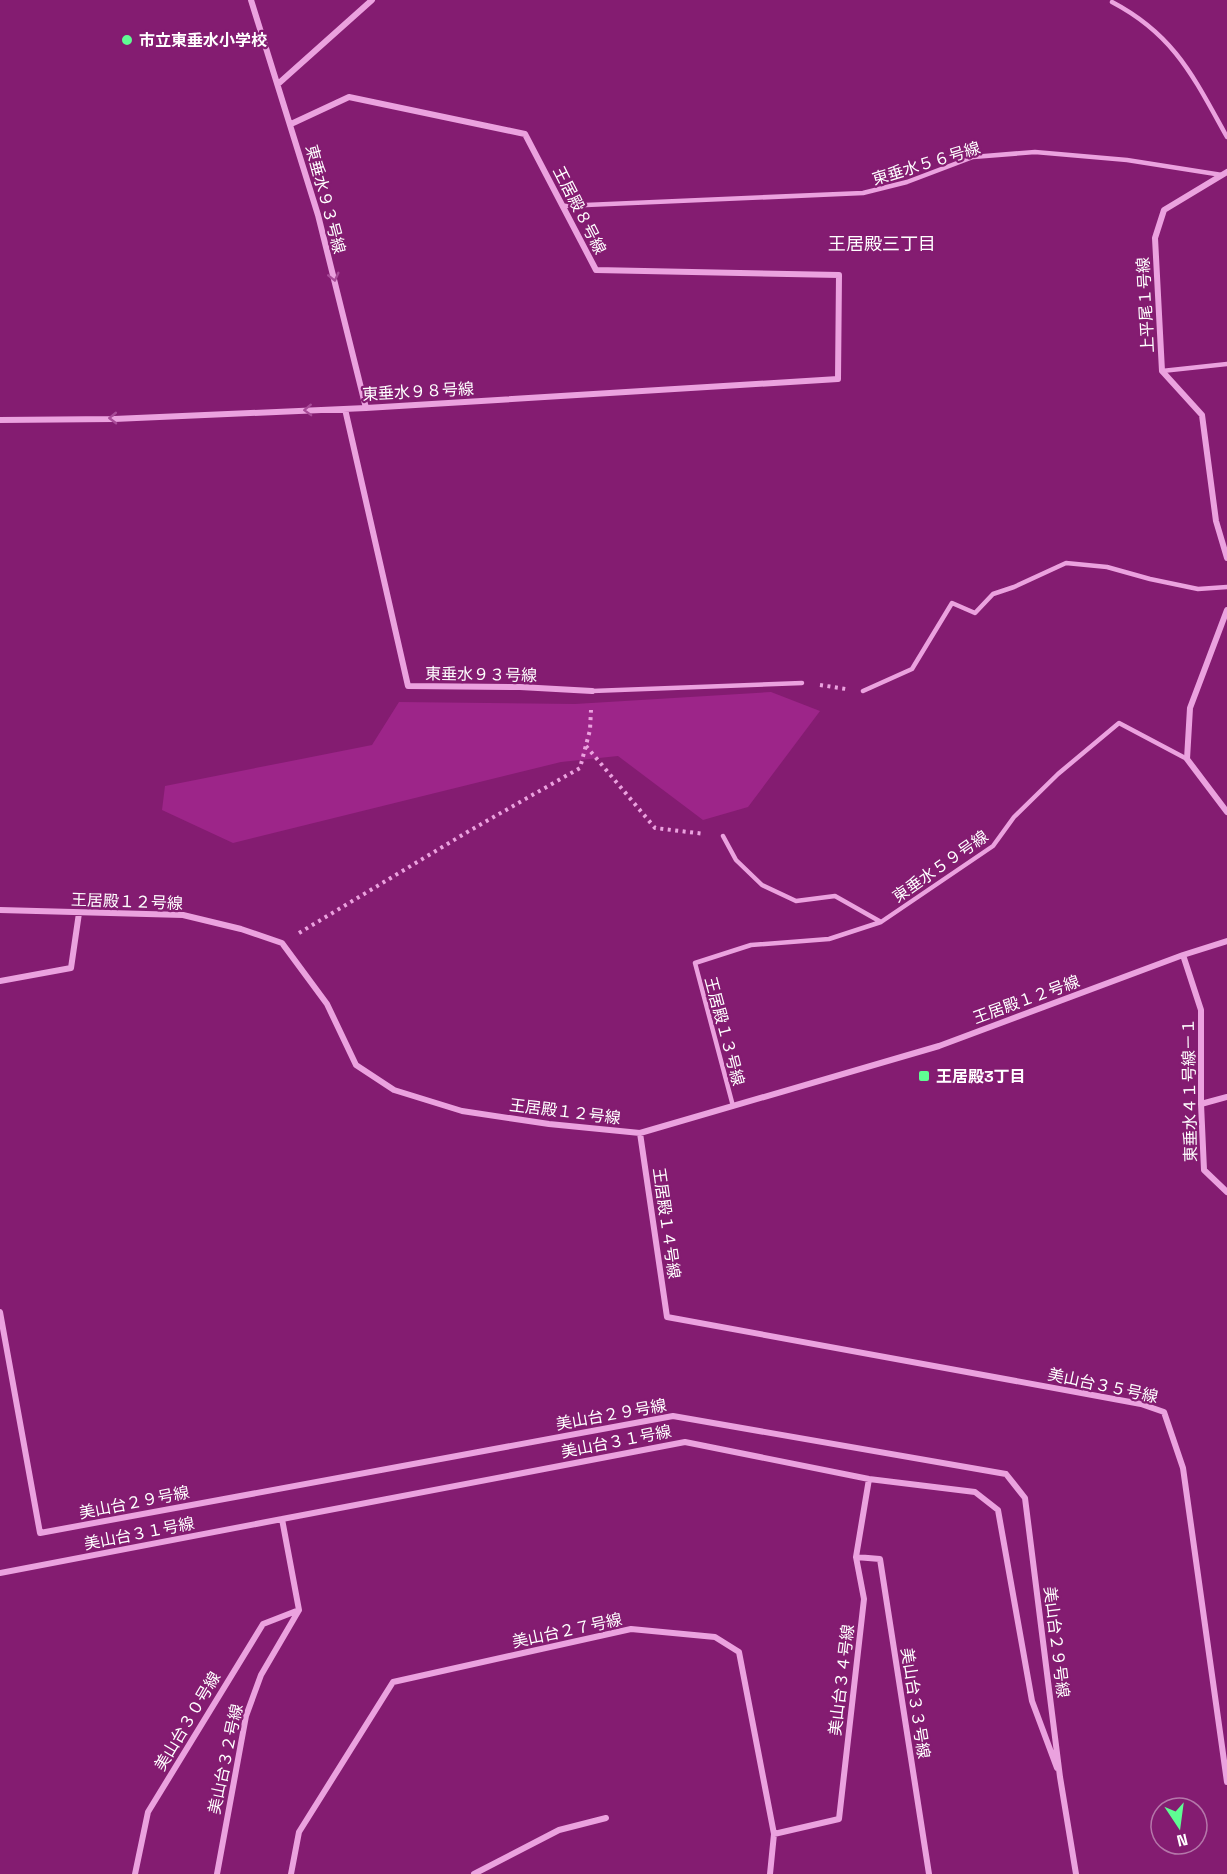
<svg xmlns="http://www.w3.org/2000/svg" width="1227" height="1874" viewBox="0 0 1227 1874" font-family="'Space Grotesk','Noto Sans JP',sans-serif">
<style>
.green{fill:#9d2589}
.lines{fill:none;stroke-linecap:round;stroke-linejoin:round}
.path{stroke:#eba2df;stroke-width:4;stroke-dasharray:3 4.5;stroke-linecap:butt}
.lane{stroke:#eba2df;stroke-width:4.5}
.street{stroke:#eba2df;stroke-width:6}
.oneway{stroke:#a84b98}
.poi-dot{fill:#5ffc93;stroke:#841c71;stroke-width:2}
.labels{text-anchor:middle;stroke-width:4.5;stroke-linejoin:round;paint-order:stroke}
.poi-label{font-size:16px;font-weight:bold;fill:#fff;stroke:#841c71;text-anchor:start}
.street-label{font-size:16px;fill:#fff;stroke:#841c71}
.neighbourhood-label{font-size:18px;fill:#fff;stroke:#841c71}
</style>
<rect width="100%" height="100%" fill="#841c71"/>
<!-- green -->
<path class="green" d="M 771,692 L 820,711 L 748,807 L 703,820 L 618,756 L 561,762 L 233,843 L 162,810 L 165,786 L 372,745 L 399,702 L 575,704 Z"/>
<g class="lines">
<!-- path -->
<path class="path" d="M 820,685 L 846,689
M 586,746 L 655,828 L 705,834
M 299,933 L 469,831 L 580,768 L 590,730 L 591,710"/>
<!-- lane -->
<path class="lane" d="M 1112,2 C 1175,35 1194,78 1227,137
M 563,206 L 863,193 L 907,182 L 973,157 L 1035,152 L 1127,160 L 1222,175
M 1162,371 L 1227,364
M 592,691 L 802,683
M 863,691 L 912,669 L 952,603 L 975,613 L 993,594 L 1014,587 L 1066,563 L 1107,567 L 1150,579 L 1198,589 L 1227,587
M 723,836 L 736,860 L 762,885 L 796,901 L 835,896 L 881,922
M 733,1106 L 695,963 L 751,945 L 829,939 L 881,922 L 993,846 L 1014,817 L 1058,774 L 1119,723 L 1187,759"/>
<!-- street -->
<path class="street" d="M 251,0 L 318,215 L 366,408
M 278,84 L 372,0
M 1227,172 L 1164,210 L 1155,238 L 1162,371 L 1202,415 L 1216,521 L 1227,558
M 345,409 L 408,686 L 520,687 L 592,691
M 0,420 L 114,419 L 366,408 L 838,379 L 839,275 L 596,270 L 525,134 L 349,97 L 291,124
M 1227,610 L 1190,708 L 1187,759 L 1227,812
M 0,910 L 183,915 L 241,929 L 282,943 L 327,1004 L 356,1065 L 394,1090 L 462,1111 L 549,1124 L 640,1133 L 939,1046 L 1183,955 L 1227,941
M 1183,955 L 1201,1010 L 1201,1104 L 1204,1170 L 1227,1192
M 0,981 L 71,968 L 79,913
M 1201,1104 L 1227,1097
M 640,1133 L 667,1317 L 1141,1404 L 1164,1412 L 1183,1468 L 1227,1782
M 0,1312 L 40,1533 L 673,1416 L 1006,1474 L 1025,1498 L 1060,1777 L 1076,1874
M 856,1557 L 880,1559 L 929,1874
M 0,1573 L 685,1442 L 869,1479 L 975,1492 L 998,1510 L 1032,1701 L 1057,1768
M 774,1834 L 839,1819 L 864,1599 L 856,1557 L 869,1479
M 135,1874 L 148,1812 L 263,1624 L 299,1610
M 217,1874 L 246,1716 L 261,1675 L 299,1610 L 282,1519
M 291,1874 L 299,1832 L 393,1682 L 631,1629 L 715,1637 L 739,1652 L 774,1834 L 770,1874
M 474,1874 L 559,1830 L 606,1818"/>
</g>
<!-- one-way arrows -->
<defs><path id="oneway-chevron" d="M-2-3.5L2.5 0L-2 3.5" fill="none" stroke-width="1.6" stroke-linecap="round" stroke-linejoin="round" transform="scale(1.5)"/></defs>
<g class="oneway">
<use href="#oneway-chevron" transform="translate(334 277) rotate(76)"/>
<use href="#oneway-chevron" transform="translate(308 410) rotate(178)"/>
<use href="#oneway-chevron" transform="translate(113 418) rotate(179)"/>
</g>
<!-- markers -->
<g class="poi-dot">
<circle cx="127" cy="40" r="6"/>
<rect x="918" y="1070" width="12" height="12" rx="3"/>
</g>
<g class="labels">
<!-- poi labels -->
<g class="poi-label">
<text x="139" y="46">市立東垂水小学校</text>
<text x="936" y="1082">王居殿3丁目</text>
</g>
<!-- street labels -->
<g class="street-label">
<text transform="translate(926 163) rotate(-17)" y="6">東垂水５６号線</text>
<text transform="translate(326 199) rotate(75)" y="6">東垂水９３号線</text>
<text transform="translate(580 210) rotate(63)" y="6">王居殿８号線</text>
<text transform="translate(1145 305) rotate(-93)" y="6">上平尾１号線</text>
<text transform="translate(418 391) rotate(-3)" y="6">東垂水９８号線</text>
<text transform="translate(481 674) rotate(1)" y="6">東垂水９３号線</text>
<text transform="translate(940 866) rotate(-35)" y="6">東垂水５９号線</text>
<text transform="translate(127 901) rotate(2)" y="6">王居殿１２号線</text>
<text transform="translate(1026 999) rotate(-20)" y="6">王居殿１２号線</text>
<text transform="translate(725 1031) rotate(75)" y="6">王居殿１３号線</text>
<text transform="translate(1189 1090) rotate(-91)" y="6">東垂水４１号線－１</text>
<text transform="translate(565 1111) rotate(7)" y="6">王居殿１２号線</text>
<text transform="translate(667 1223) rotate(82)" y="6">王居殿１４号線</text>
<text transform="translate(1103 1385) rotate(12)" y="6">美山台３５号線</text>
<text transform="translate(611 1414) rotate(-10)" y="6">美山台２９号線</text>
<text transform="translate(616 1441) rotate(-11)" y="6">美山台３１号線</text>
<text transform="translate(134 1502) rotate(-11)" y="6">美山台２９号線</text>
<text transform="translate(139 1533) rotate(-11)" y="6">美山台３１号線</text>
<text transform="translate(567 1630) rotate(-12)" y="6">美山台２７号線</text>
<text transform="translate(1057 1642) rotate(83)" y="6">美山台２９号線</text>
<text transform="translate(841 1680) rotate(-83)" y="6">美山台３４号線</text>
<text transform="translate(916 1703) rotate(81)" y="6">美山台３３号線</text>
<text transform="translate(187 1721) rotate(-59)" y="6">美山台３０号線</text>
<text transform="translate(225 1759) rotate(-78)" y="6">美山台３２号線</text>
</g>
<!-- neighbourhood labels -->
<g class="neighbourhood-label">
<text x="882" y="250">王居殿三丁目</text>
</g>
</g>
<!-- north arrow -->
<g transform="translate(1179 1826) rotate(167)"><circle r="28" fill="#841c71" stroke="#b577aa" stroke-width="1.5"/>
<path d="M0-4.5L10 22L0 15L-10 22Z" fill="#5ffc93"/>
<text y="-9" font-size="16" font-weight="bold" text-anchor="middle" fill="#ffffff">N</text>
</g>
</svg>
